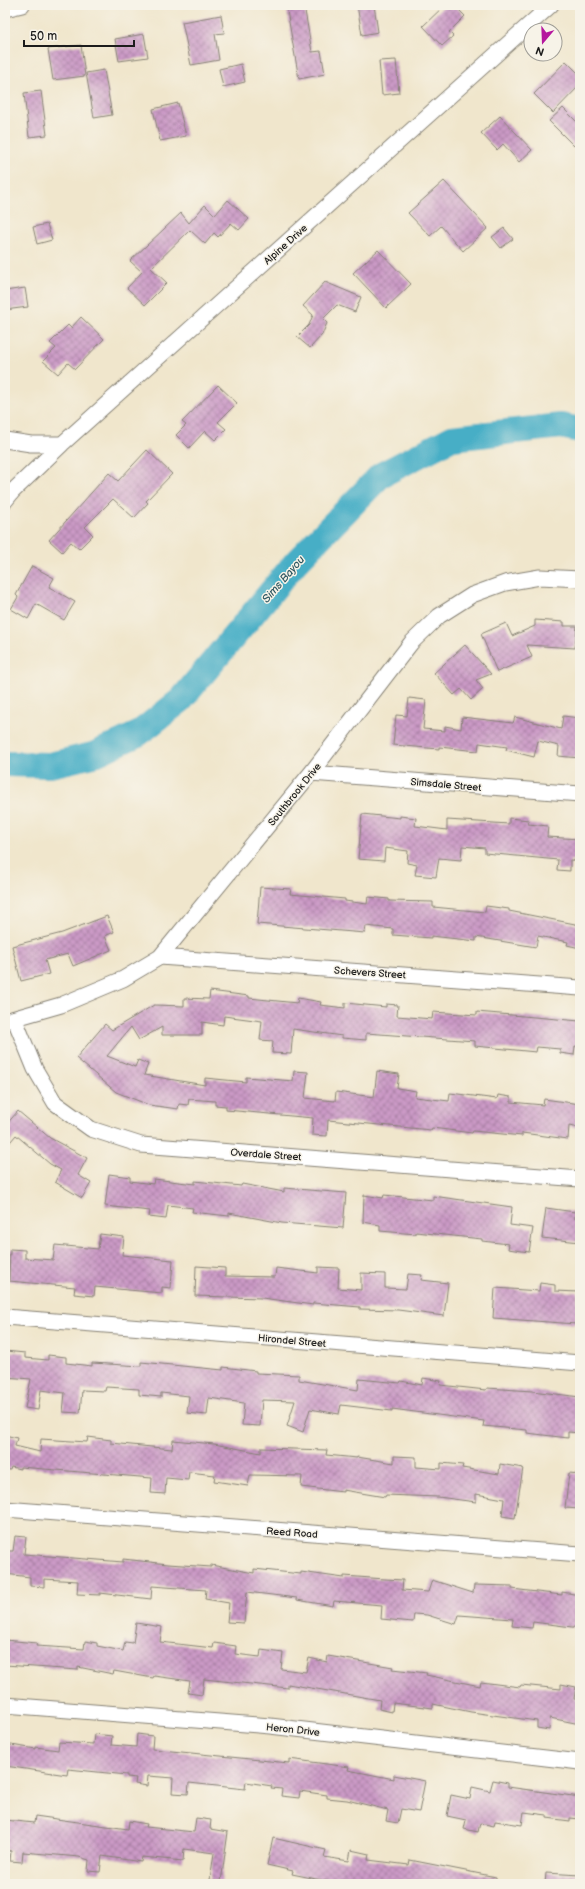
<svg xmlns="http://www.w3.org/2000/svg" width="585" height="1889" viewBox="0 0 585 1889" font-family="'Balsamiq Sans',sans-serif">
<style>
.lines{fill:none;stroke-linecap:round;stroke-linejoin:round}
.river{stroke:#47aec6;stroke-width:26}
.building{fill:url(#building-cross-hatch)}
.street-casing{stroke:#868174;stroke-width:17}
.street{stroke:#fff;stroke-width:15}
.labels{text-anchor:middle;stroke-width:3;stroke-linejoin:round;paint-order:stroke}
.street-label{font-size:10px;fill:#1c1c1c;stroke:#f7f3e8}
.water-label{font-size:11px;font-style:italic;fill:#2d5660;stroke:#f7f3e8}
</style>
<defs>
<pattern id="building-cross-hatch" width="8" height="8" patternUnits="userSpaceOnUse"><rect width="8" height="8" fill="#cb9ac6"/><path d="M0 0l8 8M0 8l8-8" fill="none" stroke="#a47da0"/></pattern>
</defs>
<rect width="100%" height="100%" fill="#f7f3e8"/>
<filter id="ink" filterUnits="userSpaceOnUse"><feTurbulence type="fractalNoise" baseFrequency=".025" numOctaves="2"/><feDisplacementMap in="SourceGraphic" scale="8" xChannelSelector="R" yChannelSelector="G"/><feConvolveMatrix kernelMatrix="1 2 1 2 8 2 1 2 1" color-interpolation-filters="sRGB"/></filter>
<filter id="wash" filterUnits="userSpaceOnUse"><feTurbulence type="fractalNoise" baseFrequency=".012" numOctaves="4" result="noise"/><feDisplacementMap in="SourceGraphic" scale="16" xChannelSelector="R" yChannelSelector="G"/><feGaussianBlur stdDeviation="0.9" result="paint"/><feColorMatrix in="noise" values="0 0 0 0 0 0 0 0 0 0 0 0 0 0 0 0 0 1.4 0 .05"/><feComposite in="paint" operator="in"/></filter>
<g filter="url(#wash)">
<rect width="100%" height="100%" fill="#f0e6cc"/>
<g class="lines">
<!-- river -->
<path class="river" d="M 5,764 L 50,765 L 93,755 L 138,734 L 181,700 L 296,562 L 381,475 L 452,438 L 561,426 L 580,430"/>
</g>
<g id="blocks">
<!-- building -->
<path class="building" d="M 286,5 L 304,5 L 312,52 L 321,51 L 325,74 L 299,79 Z
M 357,5 L 374,5 L 378,32 L 362,35 Z
M 445,5 L 454,5 L 465,16 L 449,32 L 453,36 L 442,46 L 423,26 Z
M 221,15 L 224,33 L 215,34 L 219,60 L 191,65 L 182,22 Z
M 144,34 L 148,57 L 119,61 L 115,39 Z
M 81,45 L 85,76 L 53,80 L 48,49 Z
M 396,60 L 399,93 L 382,95 L 379,61 Z
M 566,61 L 580,75 L 580,85 L 553,113 L 534,94 Z
M 241,64 L 245,82 L 223,87 L 219,69 Z
M 104,70 L 112,115 L 94,118 L 86,73 Z
M 41,91 L 47,135 L 29,137 L 24,93 Z
M 178,103 L 186,136 L 160,141 L 153,109 Z
M 563,108 L 580,125 L 580,141 L 574,146 L 549,121 Z
M 500,116 L 532,150 L 519,162 L 503,144 L 497,150 L 481,133 Z
M 444,181 L 488,228 L 463,251 L 441,226 L 430,236 L 408,213 Z
M 228,200 L 249,219 L 239,230 L 231,223 L 218,237 L 214,233 L 205,244 L 190,230 L 151,268 L 167,283 L 145,305 L 127,288 L 142,272 L 130,261 L 181,213 L 189,223 L 205,205 L 215,215 Z
M 47,224 L 52,240 L 37,244 L 33,227 Z
M 504,228 L 513,239 L 501,248 L 492,237 Z
M 378,250 L 411,284 L 386,308 L 353,273 Z
M 325,282 L 361,297 L 355,312 L 337,305 L 323,319 L 327,323 L 322,335 L 310,348 L 297,337 L 309,325 L 313,315 L 303,306 Z
M 25,288 L 28,307 L 5,310 L 5,291 Z
M 81,317 L 104,339 L 75,369 L 68,363 L 58,374 L 43,361 L 56,348 L 50,343 L 68,325 L 71,328 Z
M 218,385 L 237,403 L 218,422 L 226,429 L 215,440 L 205,431 L 189,448 L 176,435 L 186,425 L 182,422 Z
M 147,450 L 172,474 L 146,501 L 148,503 L 134,518 L 113,499 L 85,527 L 93,535 L 79,549 L 71,542 L 62,552 L 49,540 L 109,473 L 118,481 Z
M 32,566 L 54,578 L 49,587 L 75,602 L 64,620 L 36,604 L 28,619 L 11,609 L 18,597 L 16,595 Z
M 535,620 L 564,622 L 564,626 L 577,626 L 575,648 L 527,645 L 532,657 L 497,672 L 481,634 L 506,623 L 512,636 L 535,626 Z
M 465,645 L 491,674 L 476,680 L 483,689 L 471,700 L 461,689 L 454,695 L 434,673 Z
M 409,698 L 426,700 L 423,729 L 445,731 L 445,726 L 461,729 L 462,717 L 513,723 L 515,717 L 561,729 L 563,716 L 580,718 L 580,758 L 558,756 L 559,746 L 538,741 L 534,757 L 506,750 L 507,747 L 479,743 L 478,751 L 439,747 L 439,749 L 393,745 L 396,715 L 407,716 Z
M 362,814 L 400,818 L 400,816 L 416,818 L 415,826 L 447,830 L 447,820 L 509,824 L 509,818 L 529,820 L 528,824 L 548,826 L 547,837 L 580,839 L 580,861 L 570,860 L 570,871 L 557,870 L 558,860 L 485,853 L 485,848 L 462,846 L 461,860 L 439,858 L 436,877 L 415,875 L 417,865 L 407,863 L 408,851 L 385,848 L 384,861 L 358,859 Z
M 260,887 L 291,889 L 290,894 L 345,899 L 345,901 L 367,904 L 368,897 L 389,899 L 389,901 L 433,902 L 433,907 L 485,912 L 486,906 L 509,909 L 509,911 L 580,925 L 580,948 L 567,945 L 568,942 L 538,936 L 536,947 L 476,937 L 476,941 L 431,936 L 431,938 L 393,935 L 393,929 L 366,926 L 365,933 L 257,924 Z
M 107,916 L 114,932 L 105,936 L 111,950 L 73,966 L 68,954 L 45,960 L 49,974 L 21,981 L 12,946 L 62,933 Z
M 210,991 L 249,996 L 249,998 L 297,1003 L 298,998 L 321,1002 L 320,1005 L 345,1008 L 345,1003 L 386,1007 L 386,1004 L 398,1005 L 397,1016 L 432,1019 L 433,1012 L 477,1015 L 477,1012 L 580,1021 L 580,1047 L 575,1046 L 574,1055 L 560,1053 L 560,1049 L 537,1047 L 536,1052 L 475,1046 L 475,1041 L 366,1033 L 366,1040 L 342,1038 L 342,1036 L 293,1029 L 291,1054 L 272,1053 L 273,1041 L 260,1040 L 262,1021 L 224,1016 L 223,1025 L 202,1022 L 202,1035 L 162,1035 L 162,1027 L 139,1040 L 131,1027 L 107,1056 L 135,1067 L 138,1060 L 148,1064 L 144,1075 L 205,1085 L 205,1078 L 246,1082 L 246,1077 L 293,1081 L 294,1071 L 308,1072 L 305,1098 L 335,1101 L 336,1092 L 374,1097 L 377,1071 L 399,1074 L 397,1088 L 416,1091 L 415,1097 L 449,1101 L 450,1093 L 497,1099 L 498,1095 L 511,1097 L 511,1102 L 543,1105 L 544,1099 L 580,1104 L 580,1128 L 569,1126 L 568,1139 L 522,1133 L 522,1136 L 473,1131 L 472,1133 L 432,1128 L 431,1130 L 328,1120 L 327,1136 L 312,1135 L 313,1118 L 226,1110 L 226,1106 L 215,1105 L 215,1101 L 189,1099 L 188,1105 L 179,1104 L 178,1109 L 149,1105 L 116,1092 L 76,1058 L 105,1024 L 112,1030 L 154,1005 L 184,1006 L 184,998 L 209,999 Z
M 18,1111 L 50,1138 L 87,1158 L 78,1175 L 91,1183 L 82,1198 L 55,1182 L 61,1170 L 50,1164 L 16,1135 L 5,1148 L 5,1126 Z
M 109,1174 L 130,1177 L 130,1181 L 153,1184 L 154,1179 L 195,1184 L 195,1181 L 241,1186 L 242,1184 L 284,1192 L 284,1188 L 346,1193 L 343,1228 L 282,1223 L 229,1213 L 229,1216 L 192,1212 L 193,1208 L 168,1205 L 166,1219 L 149,1217 L 150,1211 L 105,1206 Z
M 364,1195 L 383,1198 L 384,1195 L 433,1200 L 433,1196 L 512,1207 L 510,1225 L 533,1228 L 529,1252 L 508,1249 L 509,1244 L 482,1241 L 482,1239 L 416,1232 L 416,1234 L 380,1231 L 380,1225 L 363,1222 Z
M 546,1208 L 575,1212 L 575,1219 L 580,1220 L 580,1242 L 542,1238 Z
M 100,1234 L 124,1237 L 122,1255 L 173,1260 L 171,1288 L 162,1287 L 162,1293 L 95,1287 L 94,1296 L 74,1294 L 75,1287 L 9,1281 L 10,1249 L 25,1250 L 25,1258 L 53,1260 L 55,1245 L 98,1249 Z
M 196,1266 L 225,1268 L 225,1276 L 275,1277 L 276,1268 L 318,1273 L 318,1267 L 339,1268 L 338,1288 L 361,1290 L 361,1273 L 385,1274 L 385,1288 L 406,1289 L 408,1274 L 422,1275 L 421,1280 L 448,1283 L 444,1316 L 398,1310 L 360,1309 L 360,1307 L 313,1303 L 313,1305 L 262,1298 L 195,1296 Z
M 540,1283 L 555,1285 L 555,1291 L 578,1292 L 576,1324 L 493,1318 L 495,1288 L 539,1291 Z
M 5,1351 L 25,1353 L 25,1358 L 48,1360 L 48,1355 L 66,1357 L 66,1363 L 92,1366 L 92,1363 L 141,1366 L 141,1362 L 223,1370 L 223,1367 L 256,1371 L 256,1373 L 299,1375 L 299,1380 L 358,1390 L 359,1379 L 400,1383 L 401,1381 L 422,1385 L 423,1378 L 441,1381 L 440,1385 L 486,1390 L 487,1388 L 532,1391 L 580,1397 L 580,1433 L 568,1432 L 568,1438 L 527,1433 L 527,1430 L 483,1426 L 484,1421 L 392,1409 L 392,1411 L 341,1405 L 339,1414 L 310,1409 L 303,1432 L 287,1426 L 295,1401 L 262,1400 L 260,1426 L 242,1425 L 244,1403 L 209,1398 L 207,1415 L 187,1413 L 189,1396 L 161,1393 L 161,1397 L 139,1395 L 139,1389 L 106,1387 L 105,1391 L 82,1390 L 80,1413 L 63,1412 L 65,1393 L 41,1390 L 38,1410 L 25,1408 L 31,1379 L 5,1377 Z
M 5,1435 L 17,1438 L 15,1446 L 40,1452 L 41,1439 L 87,1442 L 88,1437 L 111,1440 L 111,1443 L 172,1449 L 173,1440 L 214,1444 L 261,1453 L 261,1448 L 327,1450 L 326,1455 L 357,1458 L 357,1457 L 394,1463 L 394,1456 L 416,1457 L 416,1467 L 441,1469 L 441,1463 L 463,1465 L 462,1468 L 499,1474 L 500,1464 L 523,1468 L 515,1518 L 502,1516 L 504,1499 L 476,1494 L 476,1502 L 438,1497 L 386,1495 L 385,1497 L 343,1490 L 343,1492 L 301,1487 L 302,1476 L 250,1475 L 248,1486 L 214,1481 L 215,1475 L 189,1472 L 188,1480 L 166,1478 L 165,1494 L 151,1493 L 152,1478 L 20,1467 L 20,1469 L 11,1467 L 10,1470 L 5,1469 Z
M 569,1473 L 580,1474 L 580,1509 L 565,1508 Z
M 15,1536 L 26,1537 L 24,1554 L 123,1562 L 123,1559 L 168,1564 L 211,1567 L 211,1565 L 254,1573 L 254,1569 L 301,1574 L 301,1572 L 344,1578 L 344,1576 L 385,1579 L 403,1580 L 402,1590 L 428,1592 L 432,1580 L 473,1593 L 474,1585 L 512,1586 L 512,1589 L 562,1595 L 562,1592 L 580,1595 L 580,1628 L 533,1622 L 532,1628 L 512,1626 L 513,1619 L 459,1615 L 456,1624 L 427,1615 L 414,1614 L 413,1622 L 381,1619 L 382,1605 L 334,1601 L 333,1606 L 297,1600 L 297,1598 L 247,1592 L 244,1623 L 227,1622 L 229,1603 L 205,1599 L 206,1590 L 152,1586 L 151,1599 L 100,1593 L 100,1595 L 77,1594 L 78,1581 L 44,1579 L 44,1587 L 30,1586 L 30,1577 L 5,1574 L 5,1551 L 13,1551 Z
M 136,1623 L 162,1627 L 160,1642 L 213,1648 L 214,1643 L 236,1646 L 235,1654 L 260,1657 L 261,1650 L 283,1653 L 281,1669 L 306,1672 L 309,1658 L 327,1662 L 328,1656 L 393,1667 L 392,1669 L 427,1673 L 426,1675 L 480,1686 L 481,1682 L 520,1687 L 521,1685 L 561,1689 L 561,1684 L 576,1687 L 574,1699 L 580,1700 L 580,1724 L 550,1718 L 549,1730 L 537,1728 L 537,1721 L 471,1712 L 433,1704 L 433,1708 L 393,1703 L 392,1712 L 379,1709 L 380,1700 L 288,1684 L 288,1688 L 204,1679 L 202,1695 L 188,1693 L 190,1681 L 154,1676 L 153,1678 L 114,1671 L 113,1674 L 78,1667 L 78,1670 L 5,1665 L 5,1640 L 37,1643 L 36,1646 L 84,1649 L 85,1641 L 97,1643 L 97,1646 L 123,1651 L 125,1642 L 133,1643 Z
M 94,1734 L 112,1736 L 111,1745 L 136,1747 L 137,1734 L 153,1736 L 152,1749 L 289,1763 L 289,1759 L 349,1767 L 348,1770 L 394,1779 L 394,1775 L 425,1781 L 419,1812 L 401,1809 L 398,1823 L 386,1821 L 388,1810 L 347,1800 L 327,1798 L 327,1795 L 300,1791 L 299,1798 L 281,1796 L 282,1789 L 271,1788 L 272,1786 L 246,1782 L 245,1789 L 189,1783 L 188,1794 L 172,1793 L 173,1778 L 148,1776 L 147,1786 L 135,1784 L 136,1778 L 127,1777 L 127,1775 L 68,1769 L 67,1775 L 5,1766 L 5,1744 L 36,1749 L 36,1747 L 58,1750 L 59,1742 L 93,1744 Z
M 493,1780 L 508,1783 L 508,1787 L 580,1797 L 580,1819 L 570,1818 L 570,1821 L 547,1818 L 547,1815 L 524,1812 L 522,1825 L 495,1821 L 494,1826 L 480,1823 L 478,1832 L 464,1829 L 466,1820 L 447,1816 L 451,1795 L 470,1799 L 472,1787 L 490,1791 Z
M 35,1816 L 128,1829 L 129,1821 L 147,1824 L 146,1827 L 194,1832 L 196,1818 L 211,1820 L 210,1829 L 228,1832 L 221,1882 L 210,1880 L 214,1853 L 184,1849 L 183,1861 L 142,1857 L 141,1862 L 102,1856 L 100,1872 L 88,1871 L 89,1860 L 79,1857 L 23,1852 L 22,1862 L 10,1861 L 11,1851 L 5,1850 L 5,1820 L 34,1823 Z
M 273,1838 L 326,1850 L 324,1857 L 349,1861 L 351,1850 L 369,1854 L 368,1860 L 409,1865 L 410,1860 L 496,1877 L 496,1884 L 365,1884 L 343,1879 L 341,1884 L 292,1874 L 293,1871 L 267,1865 Z
M 546,1873 L 580,1875 L 579,1884 L 545,1884 Z"/>
</g>
</g>
<g filter="url(#ink)">
<use href="#blocks" fill-opacity="0" stroke="#868174" stroke-width="1"/>
<g class="lines">
<defs>
<path id="street" d="M 5,9 L 22,5
M 5,440 L 31,444 L 62,444 L 551,5
M 5,501 L 13,491 L 62,444
M 311,773 L 580,794
M 160,957 L 580,988
M 15,1020 L 35,1069 L 55,1103 L 91,1129 L 141,1145 L 580,1179
M 5,1021 L 61,1005 L 123,979 L 160,957 L 311,773 L 411,643 L 439,616 L 472,595 L 505,583 L 540,577 L 580,579
M 5,1317 L 580,1363
M 5,1509 L 580,1554
M 5,1705 L 270,1726 L 580,1762"/>
</defs>
<!-- street casing -->
<use href="#street" class="street-casing"/>
<!-- street -->
<use href="#street" class="street"/>
</g>
</g>
<g class="labels">
<!-- street labels -->
<g class="street-label">
<text transform="translate(285 244) rotate(-42)" y="4">Alpine Drive</text>
<text transform="translate(446 784) rotate(5)" y="4">Simsdale Street</text>
<text transform="translate(294 794) rotate(-51)" y="4">Southbrook Drive</text>
<text transform="translate(370 972) rotate(4)" y="4">Schevers Street</text>
<text transform="translate(266 1154) rotate(4)" y="4">Overdale Street</text>
<text transform="translate(292 1340) rotate(5)" y="4">Hirondel Street</text>
<text transform="translate(292 1532) rotate(4)" y="4">Reed Road</text>
<text transform="translate(293 1729) rotate(6)" y="4">Heron Drive</text>
</g>
<!-- water labels -->
<g class="water-label">
<text transform="translate(283 579) rotate(-49)" y="4">Sims Bayou</text>
</g>
</g>
<!-- margin -->
<rect width="585" height="1889" fill="none" stroke="#f7f3e8" stroke-width="20"/>
<!-- north arrow -->
<g transform="translate(543 42) rotate(199)"><circle r="19" fill="#f7f3e8" stroke="#9f9d96"/>
<path d="M0-3L7 15L0 10L-7 15Z" fill="#b5179e"/>
<text y="-6" font-size="11" font-weight="bold" text-anchor="middle" fill="#1c1c1c">N</text>
</g>
<!-- scale -->
<path d="M24 40v6h110v-6" fill="none" stroke="#1c1c1c" stroke-width="2"/>
<text x="30" y="40" font-size="12" fill="#1c1c1c" stroke="#f7f3e8" stroke-width="3" paint-order="stroke">50 m</text>
</svg>
